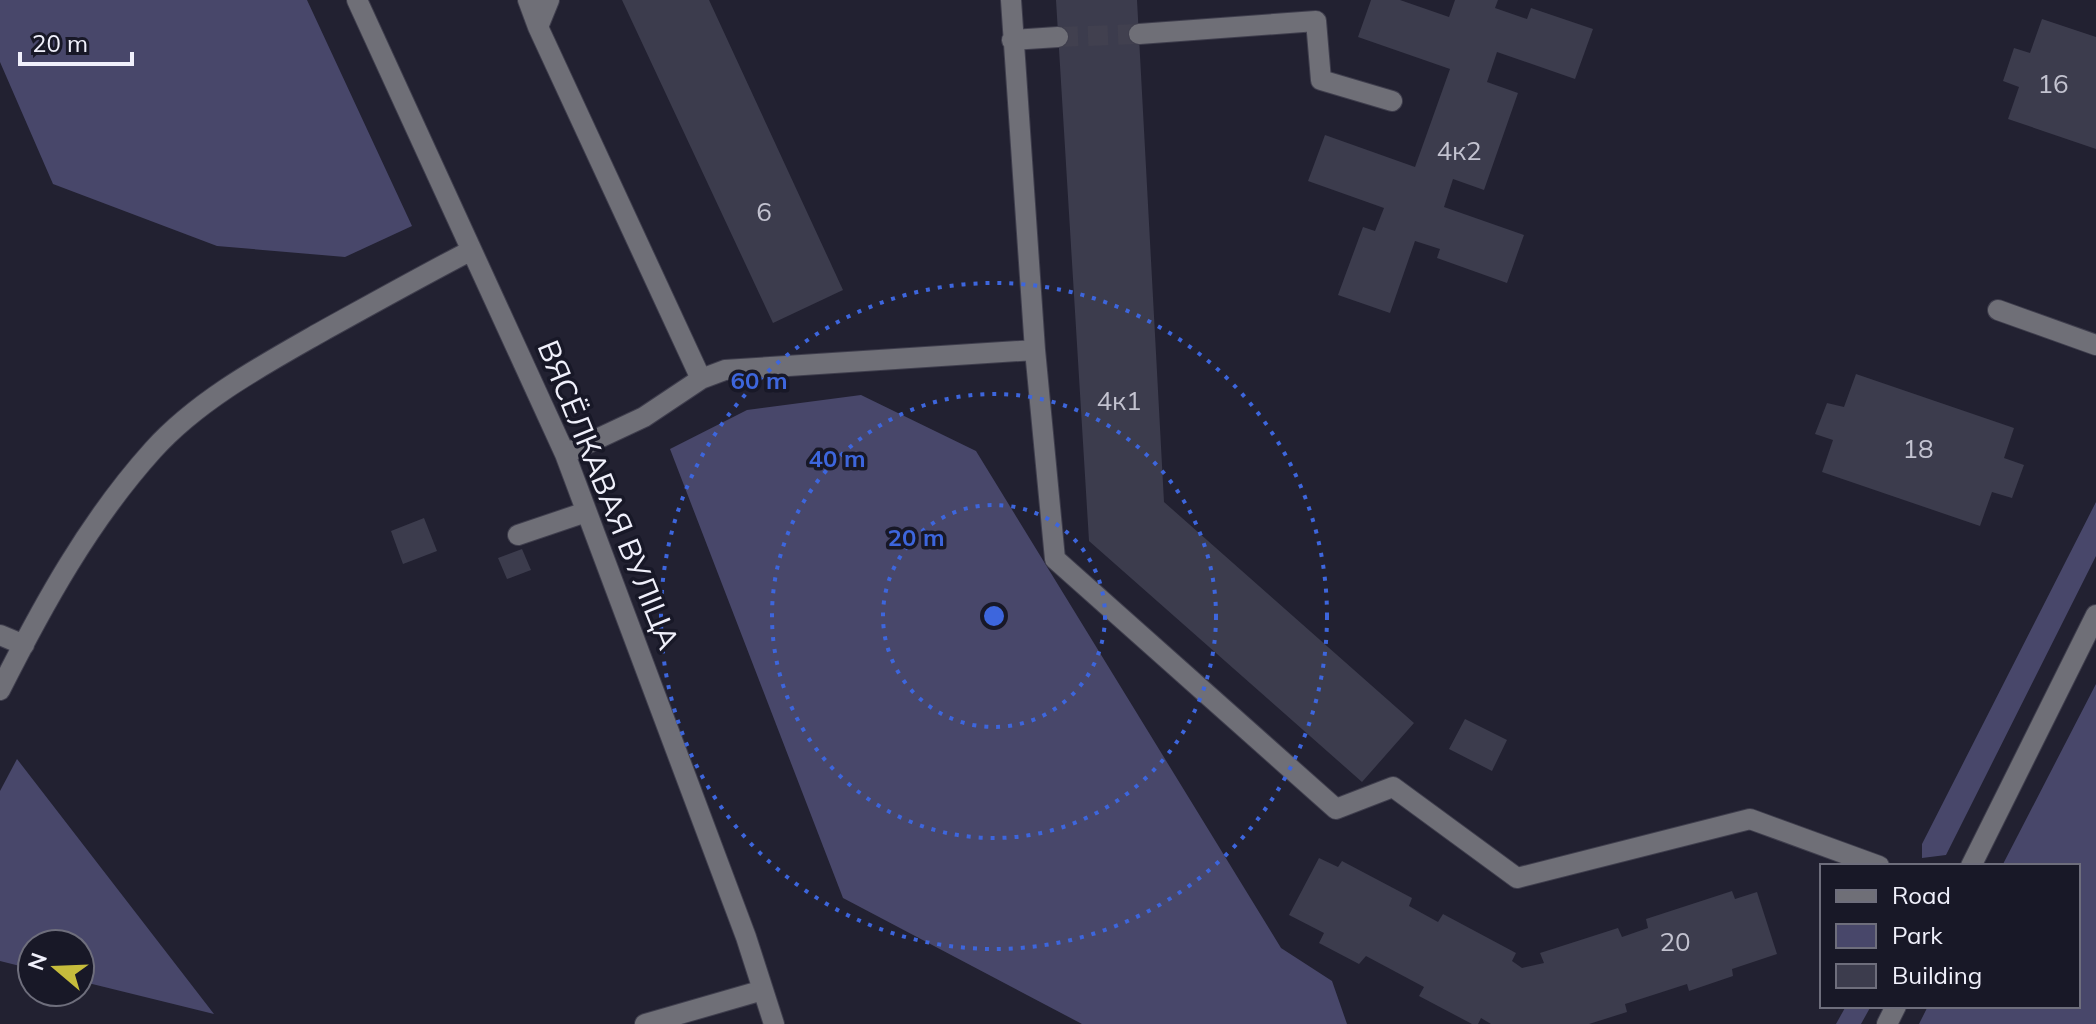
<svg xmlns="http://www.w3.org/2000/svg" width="2096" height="1024" viewBox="0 0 2096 1024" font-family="Mulish,sans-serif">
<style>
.green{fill:#48476a}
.building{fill:#3c3c4d}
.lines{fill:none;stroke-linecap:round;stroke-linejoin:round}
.minor-tunnel{stroke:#41404f;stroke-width:20;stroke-dasharray:20 10;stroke-linecap:butt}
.minor-casing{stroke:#3f3e4d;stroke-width:22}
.minor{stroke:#6f6f77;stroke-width:20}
.ring{fill:none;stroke:#3d66dd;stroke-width:4;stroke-dasharray:4 8}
.labels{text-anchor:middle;stroke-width:7;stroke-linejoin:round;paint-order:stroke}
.number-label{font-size:26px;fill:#c3c3d0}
.street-label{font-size:30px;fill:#f0f0fb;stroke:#181827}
.centre{fill:#3d66dd;stroke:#181827;stroke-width:4}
.ring-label{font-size:24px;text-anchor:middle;font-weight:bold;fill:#3d66dd;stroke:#181827;stroke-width:7;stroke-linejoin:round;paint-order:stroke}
</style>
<rect width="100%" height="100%" fill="#222131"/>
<!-- green -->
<path class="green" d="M 0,0 L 307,0 L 412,226 L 345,257 L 217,246 L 53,184 L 0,62 Z
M 861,395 L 976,451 L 1281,948 L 1332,981 L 1347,1024 L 1082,1024 L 843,898 L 670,449 L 747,410 Z
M 2096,502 L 2096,556 L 1946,855 L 1922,858 L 1922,844 Z
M 2096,684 L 2096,1024 L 1919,1024 L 1928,1006 L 2078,1006 L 2078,866 L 2002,866 Z
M 17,759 L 214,1014 L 80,981 L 80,944 L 32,944 L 32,969 L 0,961 L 0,791 Z
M 1846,1006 L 1871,1006 L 1861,1024 L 1836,1024 Z"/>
<!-- building -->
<path class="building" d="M 622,0 L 709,0 L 843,290 L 773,323 Z
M 1056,0 L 1137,0 L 1164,502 L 1414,723 L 1362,782 L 1089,541 Z
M 1371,0 L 1400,0 L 1449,17 L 1455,0 L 1498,0 L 1495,8 L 1527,19 L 1531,8 L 1593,29 L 1575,79 L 1497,52 L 1487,82 L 1518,93 L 1484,190 L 1453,179 L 1444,207 L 1524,235 L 1507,283 L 1437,258 L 1440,249 L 1415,241 L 1390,313 L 1338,295 L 1363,227 L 1375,231 L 1384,208 L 1308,181 L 1325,135 L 1415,167 L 1450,69 L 1358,37 Z
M 2042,19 L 2096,37 L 2096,149 L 2008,119 L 2019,87 L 2003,81 L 2014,48 L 2030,53 Z
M 1856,374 L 2014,428 L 2004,458 L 2024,465 L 2012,498 L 1992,492 L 1980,526 L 1822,472 L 1833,440 L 1815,434 L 1827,403 L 1844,407 Z
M 424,518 L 437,551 L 403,564 L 391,531 Z
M 522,549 L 531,570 L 507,579 L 498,558 Z
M 1465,719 L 1507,740 L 1492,771 L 1449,749 Z
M 1319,858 L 1338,867 L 1342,861 L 1412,898 L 1409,906 L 1438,922 L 1443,914 L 1516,953 L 1512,961 L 1522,968 L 1544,963 L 1540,953 L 1618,928 L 1622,937 L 1648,928 L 1646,919 L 1732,891 L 1735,899 L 1757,892 L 1777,954 L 1732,969 L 1733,976 L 1689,991 L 1687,984 L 1625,1004 L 1627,1012 L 1589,1024 L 1491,1024 L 1481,1018 L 1478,1024 L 1472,1024 L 1419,996 L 1424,987 L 1366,956 L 1359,964 L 1319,943 L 1324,933 L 1289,915 Z"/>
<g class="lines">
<!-- minor-tunnel -->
<path class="minor-tunnel" d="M 1058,37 L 1139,34"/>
<defs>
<path id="minor" d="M 357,0 L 565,454 L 746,937 L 774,1024
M 528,0 L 538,27 L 701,379
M 1011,0 L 1035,350 L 1055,559 L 1336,809 L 1393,787 L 1517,878 L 1750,819 L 1879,866
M 538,27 L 549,0
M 1139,34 L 1316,21 L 1321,80 L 1392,101
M 1012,40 L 1058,37
M 1998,310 L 2096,345
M 565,454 L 644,417 L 701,379 L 725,370 L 1035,350
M 518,535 L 586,512
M 0,635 L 24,645
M 0,690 C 43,605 89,521 153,450 C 198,400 263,365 321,332 C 370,305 420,277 470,251
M 1971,866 L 2096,615
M 645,1024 L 763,990
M 1887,1024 L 1896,1006"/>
</defs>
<!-- minor casing -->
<use href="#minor" class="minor-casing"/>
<!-- minor -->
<use href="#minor" class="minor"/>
</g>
<!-- distance rings -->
<g class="ring">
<circle cx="994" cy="616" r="111"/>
<circle cx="994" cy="616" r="222"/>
<circle cx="994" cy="616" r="333"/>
</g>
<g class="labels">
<!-- number labels -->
<g class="number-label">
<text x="2053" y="93">16</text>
<text x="1459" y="160">4к2</text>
<text x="764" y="221">6</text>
<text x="1119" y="410">4к1</text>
<text x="1918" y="458">18</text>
<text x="1675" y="951">20</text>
</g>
<!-- street labels -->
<g class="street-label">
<text transform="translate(608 495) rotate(68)" y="10">ВЯСЁЛКАВАЯ ВУЛІЦА</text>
</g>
</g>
<circle cx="994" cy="616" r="12" class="centre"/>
<g class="ring-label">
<text x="759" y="389">60 m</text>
<text x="837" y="467">40 m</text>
<text x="916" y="546">20 m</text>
</g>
<!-- legend -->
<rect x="1820" y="864" width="260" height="144" fill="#181827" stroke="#6e6e7c" stroke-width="2"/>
<rect x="1836" y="890" width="40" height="12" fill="#6f6f77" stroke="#6e6e7c" stroke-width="2"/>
<text x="1892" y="904" font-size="24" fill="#f0f0fb">Road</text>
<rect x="1836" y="924" width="40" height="24" fill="#48476a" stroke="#6e6e7c" stroke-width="2"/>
<text x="1892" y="944" font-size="24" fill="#f0f0fb">Park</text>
<rect x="1836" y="964" width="40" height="24" fill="#3c3c4d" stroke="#6e6e7c" stroke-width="2"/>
<text x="1892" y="984" font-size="24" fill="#f0f0fb">Building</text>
<!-- north arrow -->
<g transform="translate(56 968) rotate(289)"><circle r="38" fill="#181827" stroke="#6e6e7c" stroke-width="2"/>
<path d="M0-6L14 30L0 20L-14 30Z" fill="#c6bc3c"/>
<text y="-12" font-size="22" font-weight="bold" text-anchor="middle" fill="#f0f0fb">N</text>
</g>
<!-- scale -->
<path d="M20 52v12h112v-12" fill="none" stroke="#f0f0fb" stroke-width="4"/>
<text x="32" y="52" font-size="24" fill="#f0f0fb" stroke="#181827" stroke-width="6" paint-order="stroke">20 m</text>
</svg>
